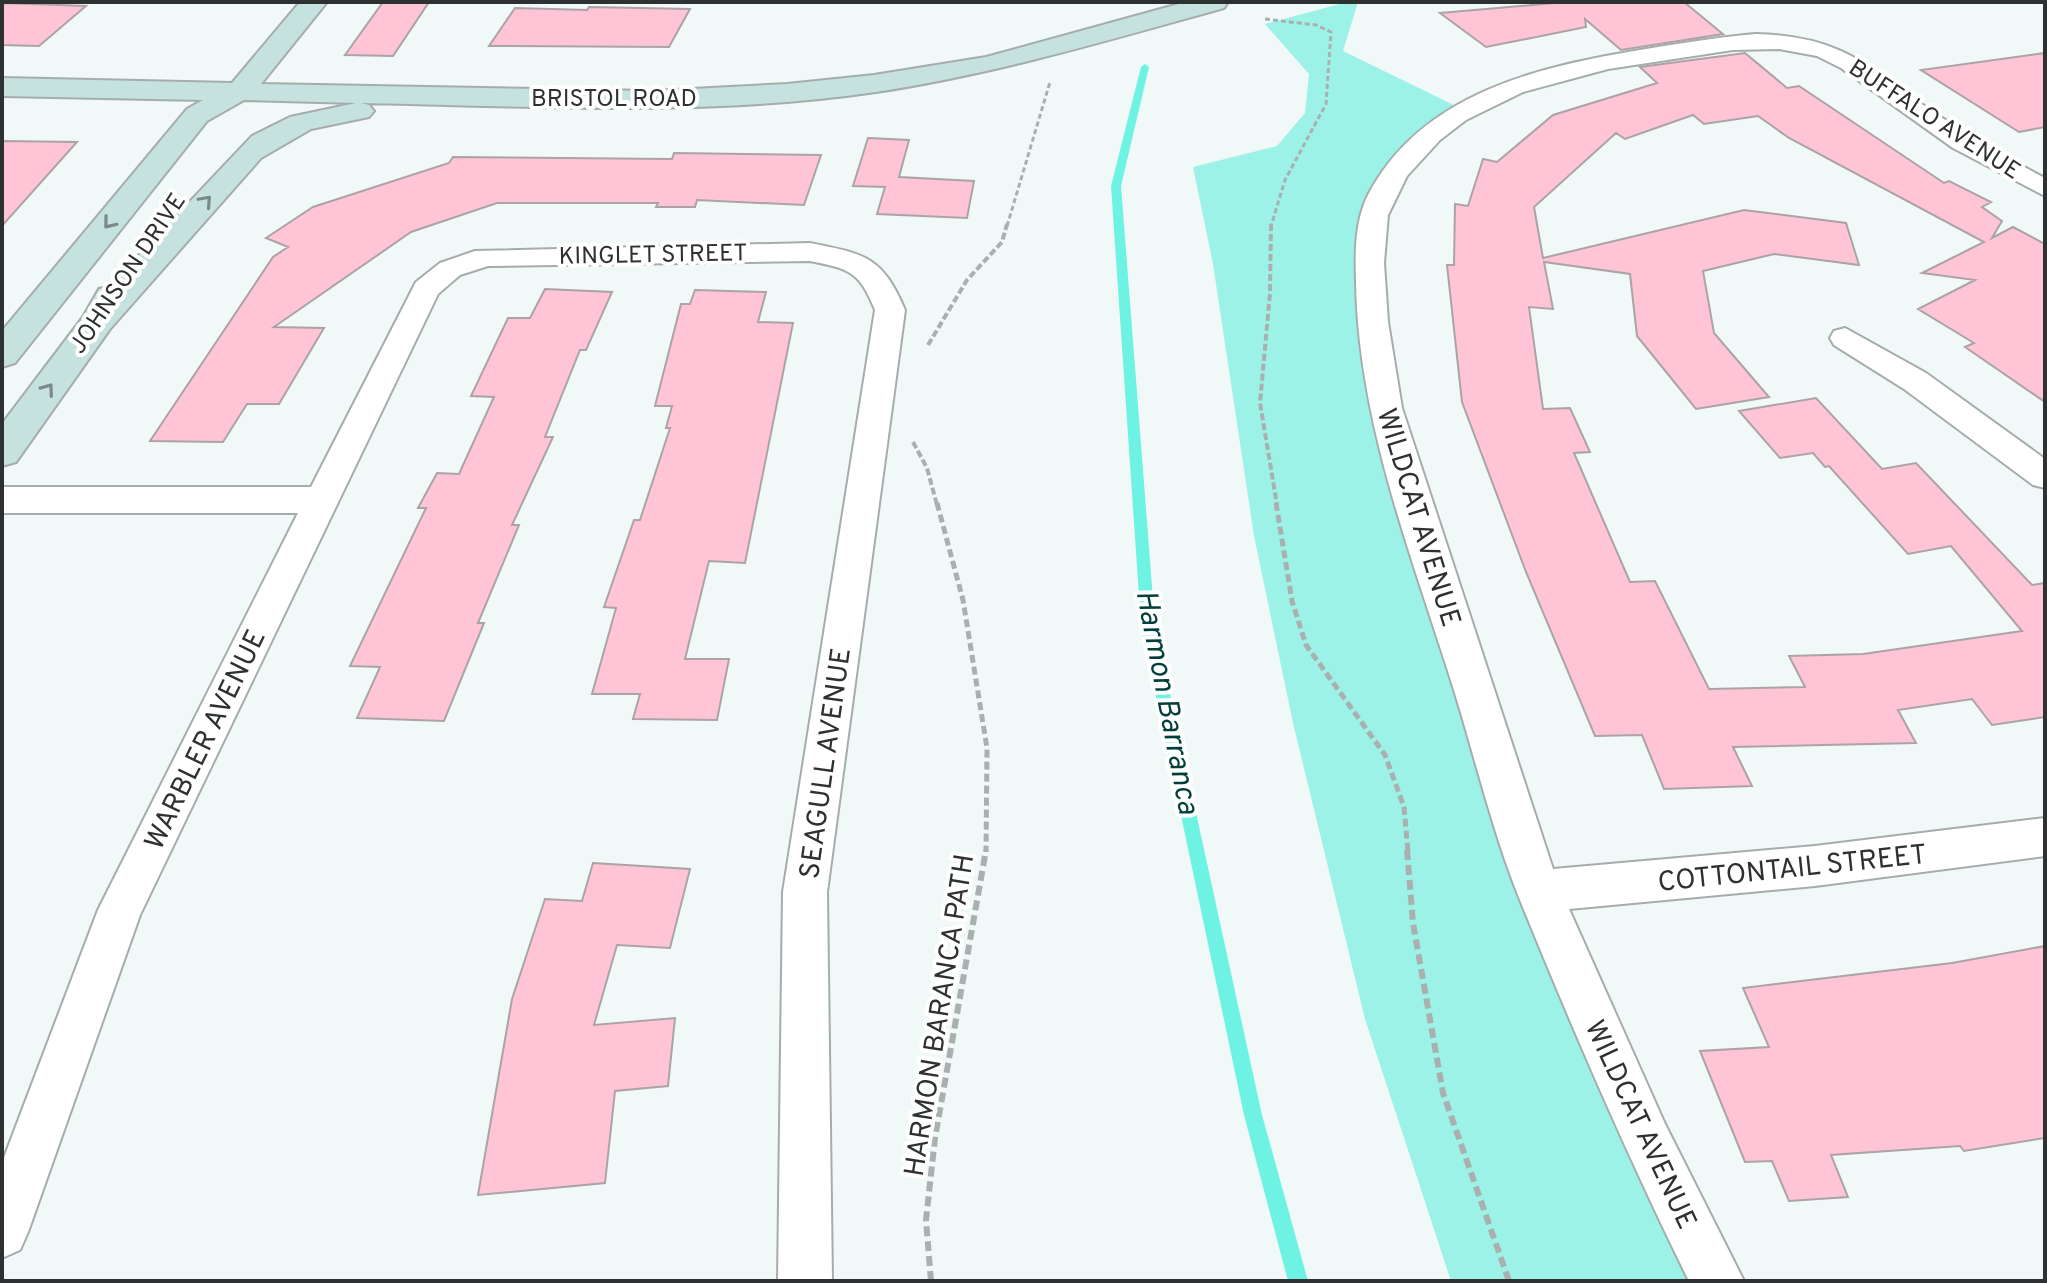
<svg xmlns="http://www.w3.org/2000/svg" width="2047" height="1283" viewBox="0 0 2047 1283" font-family="Overpass,sans-serif">
<style>
.green{fill:#9cf2e7}
.lines{fill:none;stroke-linecap:round;stroke-linejoin:round}
.stream{fill:#6ef2e3;fill-rule:evenodd}
.building{fill:#ffc4d5;stroke:#aba3a5;stroke-width:2}
.street-casing{stroke:#a5adac;stroke-width:4}
.secondary-casing{stroke:#a5adac;stroke-width:4}
.path-far3{stroke:#a9b0af;stroke-width:3;stroke-dasharray:5 3;stroke-linecap:butt}
.path-far2{stroke:#a9b0af;stroke-width:4;stroke-dasharray:7 3;stroke-linecap:butt}
.path-far1{stroke:#a9b0af;stroke-width:5;stroke-dasharray:8 4;stroke-linecap:butt}
.path{stroke:#a9b0af;stroke-width:6;stroke-dasharray:10 5;stroke-linecap:butt}
.street{fill:#fff;fill-rule:evenodd}
.secondary{fill:#c5e2df;fill-rule:evenodd}
.oneway{stroke:#7a8a88}
.labels{text-anchor:middle;stroke-width:8;stroke-linejoin:round;paint-order:stroke}
.far-street-label{font-size:24px;fill:#2e3131;stroke:#fff}
.street-label{font-size:28px;fill:#2e3131;stroke:#fff}
.water-label{font-size:30px;font-style:italic;fill:#003f3a;stroke:#fff}
</style>
<rect width="100%" height="100%" fill="#f0f9f8"/>
<!-- green -->
<path class="green" d="M 1347,2 L 1358,2 L 1343,51 L 1464,110 L 1374,212 L 1381,390 L 1538,890 L 1717,1281 L 1451,1281 L 1365,1019 L 1293,723 L 1254,536 L 1213,264 L 1193,167 L 1277,146 L 1305,113 L 1309,74 L 1265,24 Z"/>
<g class="lines">
<!-- stream -->
<path class="stream" d="M 1145,64 L 1149,67 L 1121,186 L 1155,625 L 1262,1115 L 1308,1281 L 1288,1281 L 1244,1115 L 1141,625 L 1111,186 L 1141,67 Z"/>
</g>
<!-- building -->
<path class="building" d="M 383,2 L 429,2 L 393,56 L 345,55 Z
M 1566,2 L 1684,2 L 1723,34 L 1621,50 L 1585,19 L 1586,27 L 1486,47 L 1440,13 Z
M 2,3 L 86,6 L 39,46 L 2,45 Z
M 589,7 L 690,9 L 669,47 L 489,46 L 515,8 L 587,10 Z
M 1745,53 L 1787,88 L 1799,86 L 1944,183 L 1949,181 L 1991,202 L 1982,207 L 2002,221 L 1992,238 L 2013,227 L 2045,244 L 2045,402 L 1965,347 L 1974,343 L 1918,309 L 1975,280 L 1922,273 L 1984,242 L 1789,138 L 1758,116 L 1704,124 L 1693,115 L 1625,139 L 1616,133 L 1534,207 L 1543,258 L 1744,210 L 1846,223 L 1859,265 L 1774,254 L 1703,271 L 1714,333 L 1769,397 L 1696,409 L 1637,336 L 1630,274 L 1544,262 L 1553,309 L 1529,307 L 1543,409 L 1570,408 L 1590,452 L 1574,453 L 1630,582 L 1655,581 L 1709,689 L 1805,687 L 1789,656 L 1863,654 L 2022,631 L 1951,546 L 1908,554 L 1829,466 L 1825,467 L 1813,453 L 1780,458 L 1739,411 L 1816,398 L 1882,469 L 1916,463 L 2032,585 L 2045,583 L 2045,717 L 1992,725 L 1972,699 L 1898,710 L 1916,743 L 1733,747 L 1752,786 L 1664,789 L 1642,735 L 1595,736 L 1526,572 L 1462,402 L 1447,265 L 1454,265 L 1455,204 L 1468,206 L 1483,159 L 1497,162 L 1553,115 L 1657,83 L 1640,67 Z
M 2045,53 L 2045,127 L 2019,132 L 1921,70 Z
M 868,138 L 909,140 L 899,177 L 974,181 L 967,218 L 877,214 L 885,187 L 853,186 Z
M 2,141 L 77,142 L 2,226 Z
M 674,153 L 821,155 L 804,205 L 697,200 L 695,207 L 656,207 L 658,203 L 497,203 L 411,232 L 274,327 L 324,328 L 279,404 L 247,404 L 223,442 L 150,441 L 273,257 L 288,247 L 266,238 L 313,207 L 449,163 L 453,157 L 672,159 Z
M 545,289 L 612,292 L 586,350 L 580,350 L 545,437 L 553,437 L 512,525 L 519,525 L 478,623 L 484,623 L 444,721 L 357,718 L 380,667 L 350,666 L 426,508 L 418,508 L 437,473 L 459,474 L 494,397 L 471,396 L 508,318 L 530,318 Z
M 695,290 L 766,292 L 758,322 L 793,323 L 745,563 L 709,561 L 685,659 L 729,659 L 717,720 L 633,719 L 640,694 L 592,694 L 616,608 L 604,607 L 634,520 L 640,520 L 670,428 L 666,428 L 672,406 L 655,406 L 681,304 L 690,304 Z
M 593,863 L 690,869 L 670,948 L 617,945 L 594,1025 L 675,1018 L 668,1086 L 615,1091 L 605,1183 L 478,1195 L 512,999 L 545,899 L 582,901 Z
M 2045,946 L 2045,1138 L 1964,1151 L 1960,1146 L 1831,1155 L 1848,1197 L 1789,1201 L 1772,1161 L 1745,1162 L 1700,1051 L 1769,1047 L 1743,988 L 1952,963 Z"/>
<g class="lines">
<defs>
<path id="street" d="M 1756,34 C 1842,36 1867,66 1933,112 C 1969,136 2006,158 2045,178 L 2045,196 L 1953,148 L 1841,68 L 1817,56 L 1779,49 L 1733,50 L 1608,69 L 1523,92 L 1466,120 L 1440,140 L 1407,176 L 1388,215 L 1384,263 L 1388,322 L 1402,408 L 1553,869 L 1815,846 L 2045,818 L 2045,856 L 1815,886 L 1569,909 L 1665,1124 L 1744,1281 L 1689,1281 C 1627,1155 1571,1026 1518,895 C 1492,829 1475,758 1454,690 C 1412,556 1358,422 1356,281 C 1355,252 1355,221 1368,195 C 1422,92 1541,66 1646,49 C 1683,43 1719,37 1756,34 Z
M 810,243 C 865,254 882,256 905,310 L 827,892 L 832,1281 L 778,1281 L 783,892 L 875,310 C 859,271 850,269 810,261 L 488,266 L 460,275 L 438,294 L 140,915 L 28,1232 L 20,1250 L 2,1258 L 2,1163 L 98,910 L 298,513 L 2,513 L 2,487 L 311,487 L 416,282 L 440,263 L 475,251 Z
M 1845,328 L 1926,373 L 2045,459 L 2045,488 L 2033,485 L 1904,389 L 1834,345 L 1830,338 L 1834,331 Z"/>
<path id="secondary" d="M 300,2 L 327,2 L 261,84 L 653,91 L 787,84 L 874,75 L 986,57 L 1186,2 L 1228,2 L 1224,8 C 1109,40 995,74 876,92 C 706,117 532,106 361,103 L 369,105 L 374,111 L 369,117 L 311,129 L 261,158 L 110,329 L 16,462 L 2,466 L 2,424 L 83,317 L 99,289 L 110,286 L 252,136 L 290,117 L 356,103 L 244,100 L 207,121 L 15,363 L 2,367 L 2,331 L 187,109 L 203,100 L 2,96 L 2,78 L 232,83 Z"/>
</defs>
<!-- street casing -->
<use href="#street" class="street-casing"/>
<!-- secondary casing -->
<use href="#secondary" class="secondary-casing"/>
<!-- path-far3 -->
<path class="path-far3" d="M 1265,19 L 1316,25 L 1331,32 L 1326,104 L 1285,180 L 1271,226
M 1007,226 L 1050,82"/>
<!-- path-far2 -->
<path class="path-far2" d="M 1271,224 L 1270,293 L 1260,403 L 1277,505
M 928,345 L 967,280 L 1002,242 L 1007,224
M 913,442 L 927,468 L 937,505"/>
<!-- path-far1 -->
<path class="path-far1" d="M 937,503 L 963,600 L 987,748 L 986,852
M 1276,503 L 1292,601 L 1306,645 L 1385,755 L 1404,807 L 1408,852"/>
<!-- path -->
<path class="path" d="M 1407,850 L 1413,923 L 1443,1093 L 1509,1281
M 931,1281 L 926,1220 L 935,1138 L 986,850"/>
<!-- street -->
<use href="#street" class="street"/>
<!-- secondary -->
<use href="#secondary" class="secondary"/>
</g>
<!-- one-way arrows -->
<defs><path id="oneway-chevron" d="M-2-3.5L2.5 0L-2 3.5" fill="none" stroke-width="1.6" stroke-linecap="round" stroke-linejoin="round" transform="scale(2)"/></defs>
<g class="oneway">
<use href="#oneway-chevron" transform="translate(206 201) rotate(-48)"/>
<use href="#oneway-chevron" transform="translate(109 223) rotate(129)"/>
<use href="#oneway-chevron" transform="translate(48 389) rotate(-54)"/>
</g>
<g class="labels">
<!-- far-street labels -->
<g class="far-street-label">
<text x="614" y="106">BRISTOL ROAD</text>
<text transform="translate(1935 119) rotate(33)" y="8">BUFFALO AVENUE</text>
<text transform="translate(653 254) rotate(-1)" y="8">KINGLET STREET</text>
<text transform="translate(127 273) rotate(-56)" y="8">JOHNSON DRIVE</text>
</g>
<!-- street labels -->
<g class="street-label">
<text transform="translate(1420 517) rotate(73)" y="10">WILDCAT AVENUE</text>
<text transform="translate(204 739) rotate(-64)" y="10">WARBLER AVENUE</text>
<text transform="translate(824 763) rotate(-82)" y="10">SEAGULL AVENUE</text>
<text transform="translate(1792 867) rotate(-6)" y="10">COTTONTAIL STREET</text>
<text transform="translate(938 1015) rotate(-81)" y="10">HARMON BARANCA PATH</text>
<text transform="translate(1642 1124) rotate(65)" y="10">WILDCAT AVENUE</text>
</g>
<!-- water labels -->
<g class="water-label">
<text transform="translate(1168 702) rotate(79)" y="10">Harmon Barranca</text>
</g>
</g>
<!-- border -->
<rect width="2047" height="1283" fill="none" stroke="#2e3131" stroke-width="8"/>
</svg>
